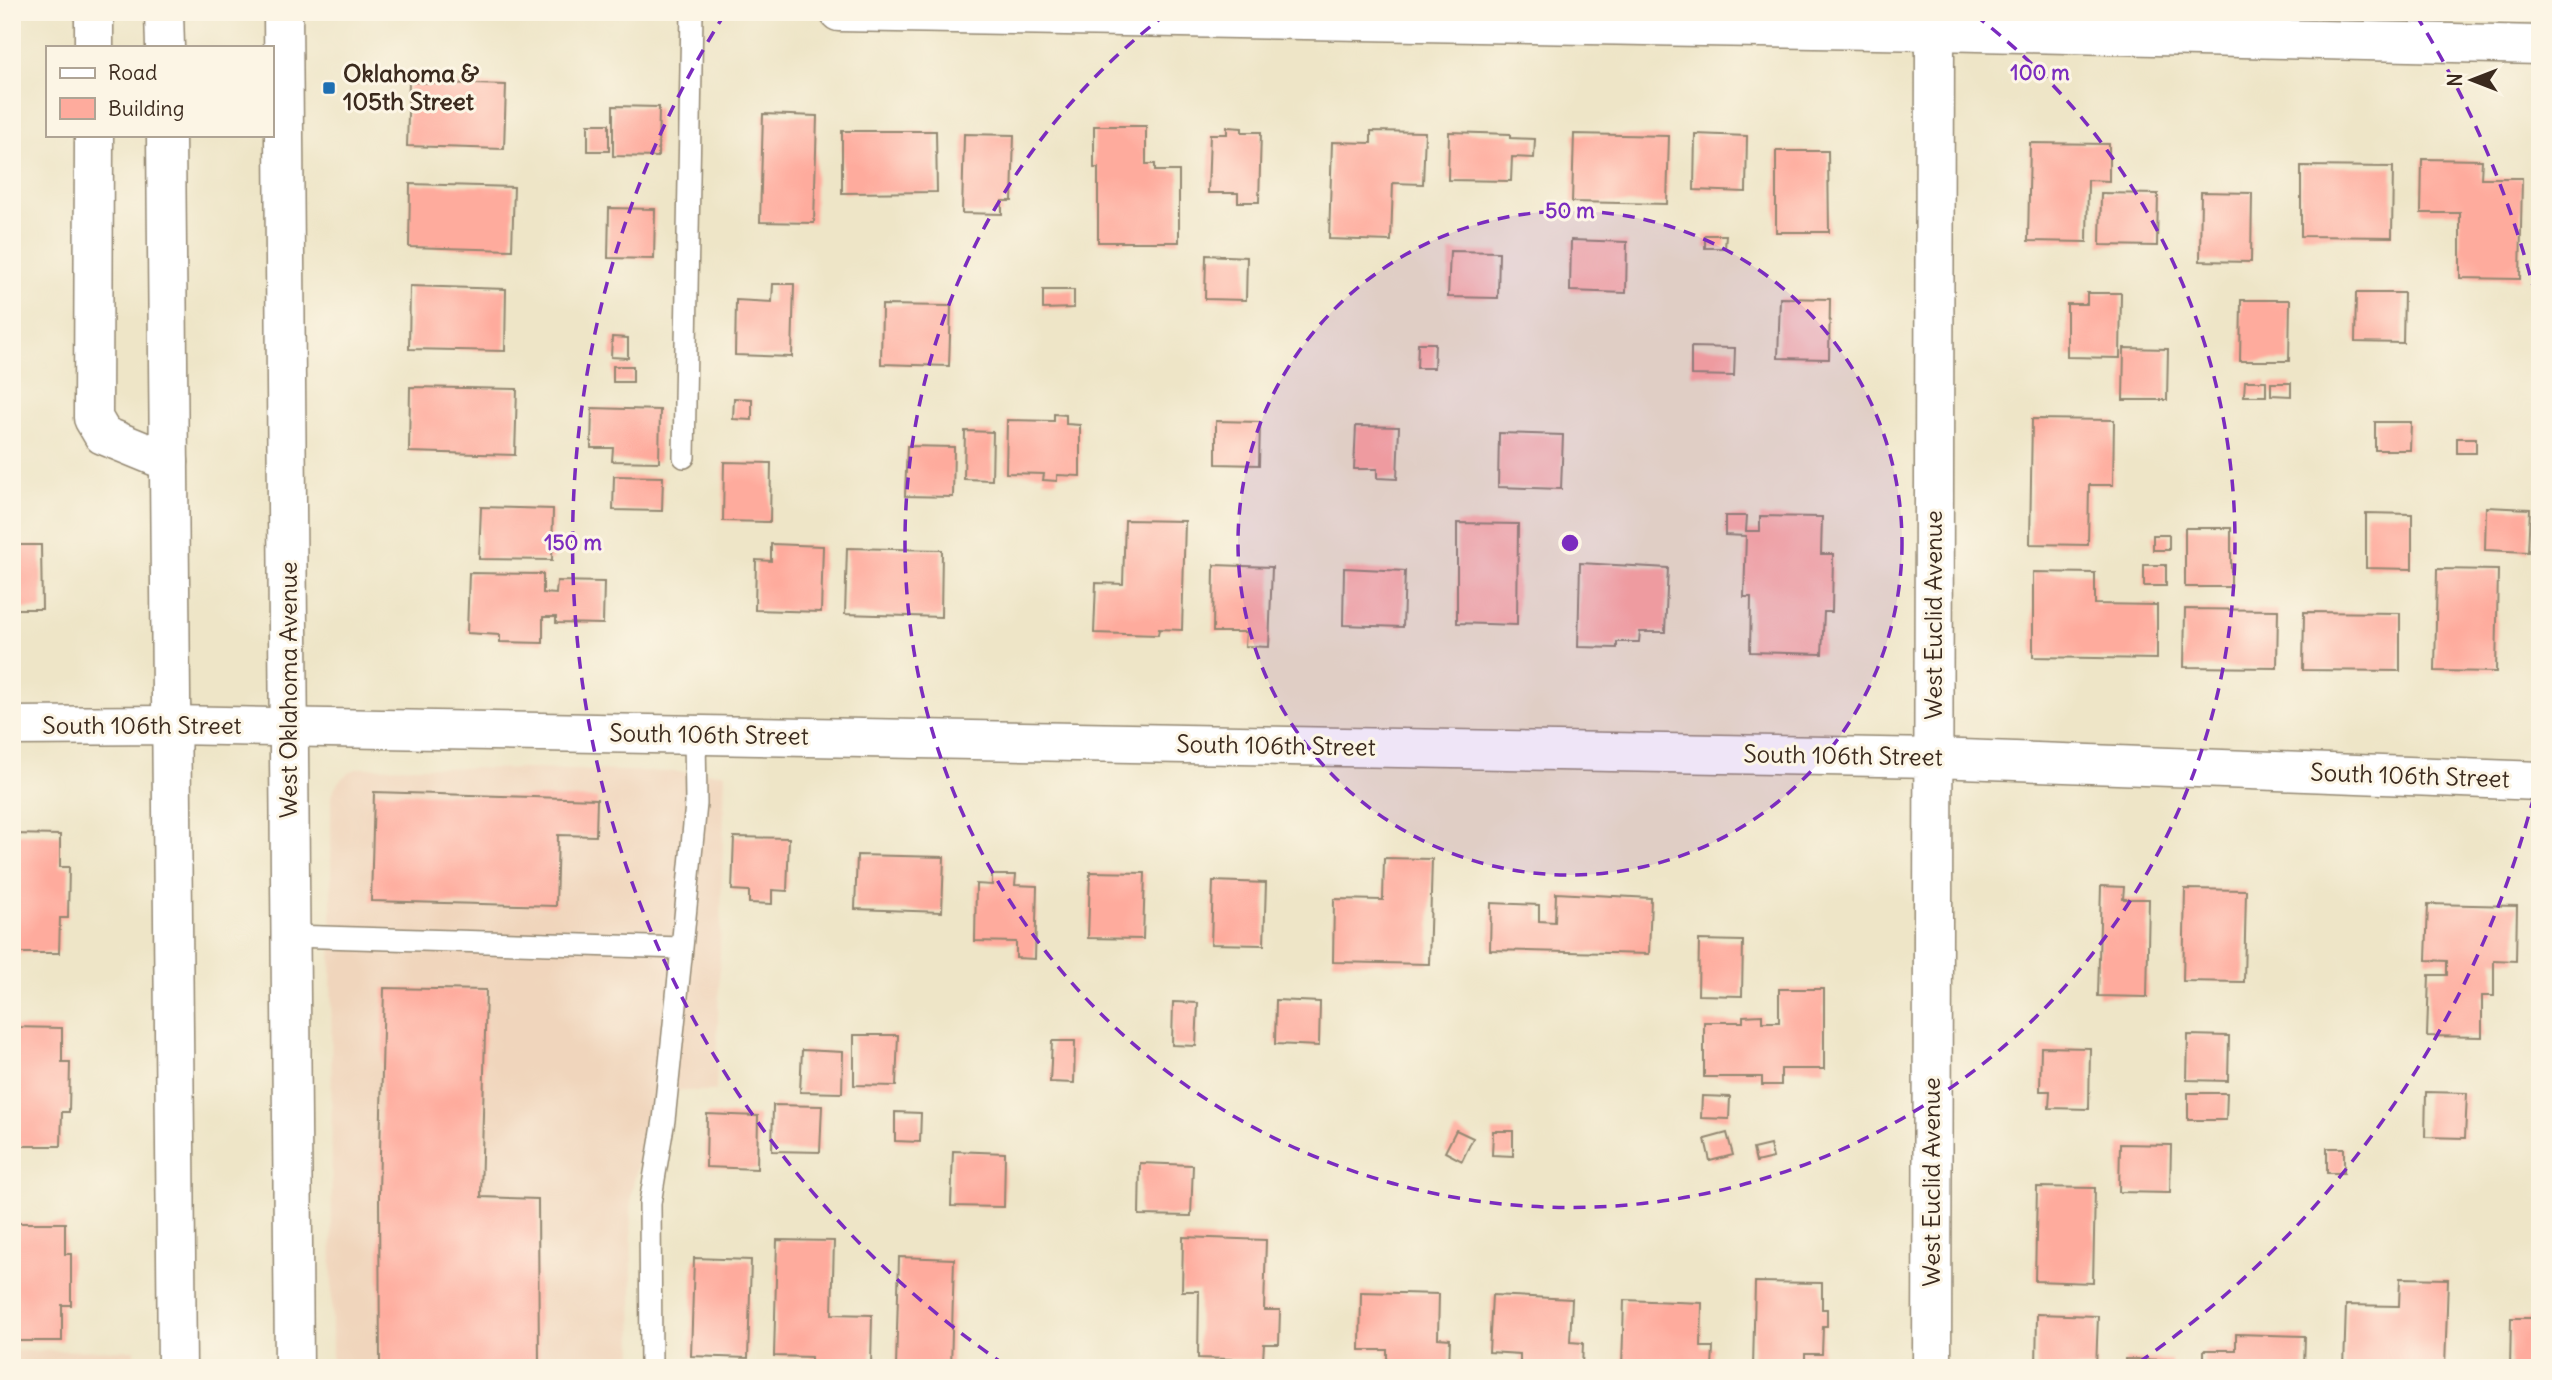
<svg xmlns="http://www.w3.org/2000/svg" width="2552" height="1380" viewBox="0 0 2552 1380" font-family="Delius,sans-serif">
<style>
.built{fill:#f0d5bc}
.building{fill:#feab9d}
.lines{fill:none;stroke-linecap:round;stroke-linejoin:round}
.lane-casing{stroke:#948872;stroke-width:24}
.street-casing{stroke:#948872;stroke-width:41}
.secondary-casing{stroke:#948872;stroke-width:41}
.lane{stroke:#fff;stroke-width:21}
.street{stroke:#fff;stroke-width:38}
.secondary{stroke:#fff;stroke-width:38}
.ring{fill:none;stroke:#7b2cbf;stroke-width:3.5;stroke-dasharray:12 9}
.poi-dot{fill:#1f6fb2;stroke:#fcf5e5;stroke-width:2.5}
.labels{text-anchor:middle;stroke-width:6;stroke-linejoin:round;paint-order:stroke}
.poi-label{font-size:24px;font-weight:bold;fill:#3b2a1e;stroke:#fcf5e5;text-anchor:start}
.street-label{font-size:24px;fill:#3b2a1e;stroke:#fcf5e5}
.centre{fill:#7b2cbf;stroke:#fcf5e5;stroke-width:3.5}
.ring-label{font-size:21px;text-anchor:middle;font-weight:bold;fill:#7b2cbf;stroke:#fcf5e5;stroke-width:6;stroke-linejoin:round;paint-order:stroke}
</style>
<rect width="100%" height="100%" fill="#fcf5e5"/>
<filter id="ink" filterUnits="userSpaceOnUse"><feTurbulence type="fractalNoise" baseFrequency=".0143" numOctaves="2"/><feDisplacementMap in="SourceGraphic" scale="14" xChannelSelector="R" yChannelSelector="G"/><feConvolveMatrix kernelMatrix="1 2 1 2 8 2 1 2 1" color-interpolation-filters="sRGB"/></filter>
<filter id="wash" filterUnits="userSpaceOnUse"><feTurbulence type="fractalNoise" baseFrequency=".00686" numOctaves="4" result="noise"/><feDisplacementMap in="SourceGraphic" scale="28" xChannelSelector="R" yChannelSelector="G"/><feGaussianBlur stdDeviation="1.57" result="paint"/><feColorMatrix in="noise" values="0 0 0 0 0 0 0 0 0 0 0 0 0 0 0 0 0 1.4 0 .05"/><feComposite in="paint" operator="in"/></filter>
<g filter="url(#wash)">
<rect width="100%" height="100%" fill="#eee5c7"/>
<!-- built -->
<path class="built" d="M 421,767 L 725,773 L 716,1091 L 655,1091 L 631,1194 L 633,1368 L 332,1368 L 331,795 L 339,781 L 349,772 L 359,768 Z
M 134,1350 L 134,1368 L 12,1368 L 12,1351 Z"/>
<g id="blocks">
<!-- building -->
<path class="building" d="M 409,82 L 506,85 L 504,149 L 407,146 Z
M 613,106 L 659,107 L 658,157 L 613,156 Z
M 763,114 L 817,116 L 814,223 L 760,222 Z
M 588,124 L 609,124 L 609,151 L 588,151 Z
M 1094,126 L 1146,126 L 1146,164 L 1155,164 L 1155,171 L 1179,171 L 1179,242 L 1098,242 L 1098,168 L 1094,168 Z
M 1227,127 L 1242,128 L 1242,132 L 1261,132 L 1259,202 L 1238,202 L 1238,193 L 1208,193 L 1210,134 L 1227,134 Z
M 842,131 L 936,131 L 937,192 L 842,193 Z
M 1371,131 L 1425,132 L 1423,184 L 1393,183 L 1391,241 L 1329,239 L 1332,142 L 1371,143 Z
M 1449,132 L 1510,134 L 1510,138 L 1535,139 L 1534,158 L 1512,157 L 1511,181 L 1448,180 Z
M 964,134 L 1014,135 L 1012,201 L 1002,201 L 1002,214 L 962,213 Z
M 1574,134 L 1669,136 L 1667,204 L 1572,202 Z
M 1695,134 L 1747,136 L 1746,192 L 1694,190 Z
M 2030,143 L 2109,144 L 2109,181 L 2088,180 L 2087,242 L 2028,241 Z
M 1776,151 L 1828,151 L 1829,232 L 1776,232 Z
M 2422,159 L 2482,160 L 2481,178 L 2522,178 L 2520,279 L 2460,278 L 2460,213 L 2421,213 Z
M 2301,166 L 2393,167 L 2392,237 L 2301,236 Z
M 410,184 L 514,187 L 512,250 L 409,247 Z
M 2201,192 L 2252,193 L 2251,262 L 2200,261 Z
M 2101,193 L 2158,194 L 2157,246 L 2100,245 Z
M 609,208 L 655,209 L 654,259 L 608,258 Z
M 1705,235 L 1726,235 L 1725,248 L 1705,248 Z
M 1571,240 L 1627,242 L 1626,293 L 1570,291 Z
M 1450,251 L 1499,252 L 1498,298 L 1448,297 Z
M 1206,255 L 1247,257 L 1246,300 L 1205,299 Z
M 773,284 L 794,284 L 792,357 L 735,355 L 736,300 L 772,302 Z
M 410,286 L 506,289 L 505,351 L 409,349 Z
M 1043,290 L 1074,290 L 1074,308 L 1043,309 Z
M 2087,293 L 2121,293 L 2120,358 L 2067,357 L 2067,304 L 2087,304 Z
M 2356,293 L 2404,293 L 2403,343 L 2355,342 Z
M 1780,298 L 1830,299 L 1829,359 L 1778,358 Z
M 2241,300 L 2290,300 L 2289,361 L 2240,361 Z
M 882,305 L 951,306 L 949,366 L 881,364 Z
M 612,337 L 628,338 L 628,358 L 611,357 Z
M 1418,343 L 1435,343 L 1434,368 L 1417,368 Z
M 1691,347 L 1735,348 L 1734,376 L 1691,375 Z
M 2124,348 L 2168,349 L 2167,400 L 2123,400 Z
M 613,366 L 633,366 L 633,382 L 613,382 Z
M 2245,381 L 2266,381 L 2266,396 L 2244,396 Z
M 2271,383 L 2291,383 L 2291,396 L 2271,395 Z
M 410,387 L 517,389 L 515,455 L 409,452 Z
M 734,398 L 752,399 L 752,420 L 733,419 Z
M 592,408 L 660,410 L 659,462 L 612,461 L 613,448 L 591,448 Z
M 1054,414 L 1066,415 L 1066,424 L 1080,425 L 1080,476 L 1057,475 L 1057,481 L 1043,480 L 1044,474 L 1006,473 L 1007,420 L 1054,421 Z
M 2032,419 L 2114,420 L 2113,485 L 2089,485 L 2088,545 L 2030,544 Z
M 1216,421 L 1260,422 L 1259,465 L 1216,464 Z
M 2375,422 L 2411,422 L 2410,450 L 2375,450 Z
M 1356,426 L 1399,427 L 1397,479 L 1377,478 L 1377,469 L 1354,469 Z
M 965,431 L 993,432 L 992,480 L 964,479 Z
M 1499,433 L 1563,435 L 1561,489 L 1498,487 Z
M 2457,438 L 2476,438 L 2476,453 L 2457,453 Z
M 907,446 L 954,447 L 953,497 L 905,496 Z
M 724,462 L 771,463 L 770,522 L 723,521 Z
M 614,476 L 663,477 L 662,511 L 613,510 Z
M 481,507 L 553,509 L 552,560 L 479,559 Z
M 2486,507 L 2530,509 L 2528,552 L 2485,550 Z
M 2366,513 L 2412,514 L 2412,569 L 2366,568 Z
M 1725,516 L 1747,516 L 1746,531 L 1760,531 L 1760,516 L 1822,517 L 1821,554 L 1833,554 L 1832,612 L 1824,612 L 1822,654 L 1750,652 L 1751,597 L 1744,597 L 1746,536 L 1725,535 Z
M 1125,520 L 1185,521 L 1182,630 L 1159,629 L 1158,635 L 1094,633 L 1096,583 L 1123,584 Z
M 1457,523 L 1518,524 L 1517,625 L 1457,623 Z
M 2185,528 L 2231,528 L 2231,587 L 2185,587 Z
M 2153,535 L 2169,535 L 2169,550 L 2153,550 Z
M 771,544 L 823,546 L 821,612 L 755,610 L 756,560 L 771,561 Z
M 12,545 L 41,545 L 42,609 L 12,609 Z
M 847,548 L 942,550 L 941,617 L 845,614 Z
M 1580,563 L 1668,568 L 1665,632 L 1640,632 L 1639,642 L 1617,642 L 1617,648 L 1578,647 Z
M 1214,565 L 1272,567 L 1269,647 L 1245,646 L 1246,632 L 1213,632 Z
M 2144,565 L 2166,565 L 2166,586 L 2144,586 Z
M 1344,568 L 1405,571 L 1403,627 L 1343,625 Z
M 2437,569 L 2498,570 L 2496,672 L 2435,671 Z
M 2033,572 L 2095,573 L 2095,604 L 2157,605 L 2157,659 L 2033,657 Z
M 469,573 L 543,574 L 543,593 L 556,594 L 557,581 L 604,582 L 603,624 L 556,623 L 556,617 L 543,617 L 543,643 L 500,642 L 500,635 L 467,633 Z
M 2185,609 L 2278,610 L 2277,668 L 2184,667 Z
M 2304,612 L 2400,613 L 2400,671 L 2303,670 Z
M 374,792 L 597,799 L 596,836 L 558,835 L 556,906 L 371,901 Z
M 12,834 L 60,835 L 60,867 L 69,867 L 68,918 L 60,918 L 59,953 L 12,953 Z
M 734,837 L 789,838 L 787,891 L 772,890 L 772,904 L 749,903 L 749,891 L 732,890 Z
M 857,855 L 944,857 L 942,912 L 855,909 Z
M 1384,858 L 1432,859 L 1429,964 L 1333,962 L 1334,899 L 1383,900 Z
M 1090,872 L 1145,873 L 1143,939 L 1088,938 Z
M 992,875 L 1016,875 L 1015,885 L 1037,886 L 1035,959 L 1016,958 L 1016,942 L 975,941 L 976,884 L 992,885 Z
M 1213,881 L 1266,883 L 1264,945 L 1211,944 Z
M 2101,886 L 2124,887 L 2123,899 L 2149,899 L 2147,997 L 2098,996 Z
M 2185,889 L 2246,890 L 2244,982 L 2183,981 Z
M 1556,893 L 1651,898 L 1649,954 L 1490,950 L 1491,903 L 1539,905 L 1539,921 L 1555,922 Z
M 2428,904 L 2517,906 L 2516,961 L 2494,960 L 2494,996 L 2482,996 L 2482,1037 L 2427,1036 L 2429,975 L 2447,975 L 2447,961 L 2426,960 Z
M 1699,940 L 1743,941 L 1742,996 L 1698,995 Z
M 384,988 L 486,990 L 481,1197 L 538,1199 L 539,1368 L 380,1368 L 379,1194 Z
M 1779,989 L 1824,989 L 1824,1069 L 1781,1069 L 1781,1085 L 1762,1085 L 1762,1077 L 1704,1077 L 1704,1022 L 1743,1022 L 1743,1016 L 1762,1015 L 1762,1022 L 1779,1022 Z
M 1276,1000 L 1320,1002 L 1319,1046 L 1275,1044 Z
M 1173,1002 L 1198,1003 L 1196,1046 L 1172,1045 Z
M 12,1027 L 62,1028 L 62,1062 L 70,1062 L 69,1112 L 62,1112 L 61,1146 L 12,1146 Z
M 854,1035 L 898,1035 L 896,1086 L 854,1085 Z
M 2188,1035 L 2229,1036 L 2228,1081 L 2187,1080 Z
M 1052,1041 L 1075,1041 L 1074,1083 L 1050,1082 Z
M 2041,1047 L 2090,1048 L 2089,1109 L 2049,1108 L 2050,1091 L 2040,1091 Z
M 802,1050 L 843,1052 L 842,1093 L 800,1092 Z
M 2426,1092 L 2467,1093 L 2465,1138 L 2425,1137 Z
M 2188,1093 L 2227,1093 L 2226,1120 L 2188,1120 Z
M 1702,1096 L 1730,1097 L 1729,1119 L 1701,1118 Z
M 773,1105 L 822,1106 L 820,1152 L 772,1151 Z
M 895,1112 L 921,1113 L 920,1142 L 895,1141 Z
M 707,1114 L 758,1116 L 757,1169 L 706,1167 Z
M 1456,1130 L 1473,1138 L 1462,1161 L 1445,1152 Z
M 1493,1131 L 1513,1131 L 1513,1156 L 1492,1155 Z
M 1727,1133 L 1733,1155 L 1710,1161 L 1705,1139 Z
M 2120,1144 L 2171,1145 L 2170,1193 L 2119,1192 Z
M 1770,1145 L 1773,1158 L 1756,1162 L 1753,1149 Z
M 2327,1148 L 2344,1148 L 2344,1173 L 2327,1173 Z
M 953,1151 L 1005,1153 L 1004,1207 L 951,1206 Z
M 1140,1163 L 1193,1165 L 1191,1216 L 1139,1215 Z
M 2037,1187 L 2095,1188 L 2093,1283 L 2035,1281 Z
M 12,1223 L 65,1223 L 65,1254 L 71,1254 L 71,1305 L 62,1305 L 62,1341 L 12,1341 Z
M 1183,1237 L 1266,1240 L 1264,1310 L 1280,1310 L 1279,1344 L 1264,1344 L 1263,1360 L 1198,1358 L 1199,1291 L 1182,1291 Z
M 777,1240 L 834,1241 L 832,1314 L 872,1315 L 871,1368 L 811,1368 L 811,1357 L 774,1356 Z
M 899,1257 L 954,1259 L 951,1368 L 896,1368 Z
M 694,1258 L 751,1260 L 748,1358 L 691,1356 Z
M 2400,1278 L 2448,1279 L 2445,1368 L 2344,1368 L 2346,1305 L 2399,1306 Z
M 1755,1282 L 1822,1283 L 1822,1309 L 1827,1309 L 1827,1326 L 1823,1326 L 1822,1354 L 1805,1354 L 1805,1368 L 1753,1368 Z
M 1361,1292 L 1439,1294 L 1438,1338 L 1450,1339 L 1449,1368 L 1406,1368 L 1406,1364 L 1387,1364 L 1387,1350 L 1360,1350 Z
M 1492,1295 L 1572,1299 L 1570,1342 L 1583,1343 L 1582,1368 L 1520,1368 L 1520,1354 L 1489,1352 Z
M 1624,1300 L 1702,1303 L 1701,1347 L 1713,1347 L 1712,1368 L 1622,1368 Z
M 2037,1314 L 2098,1316 L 2096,1368 L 2036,1368 Z
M 2511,1318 L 2540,1318 L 2540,1368 L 2510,1368 Z
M 2236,1334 L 2305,1336 L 2304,1368 L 2204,1368 L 2204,1350 L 2236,1350 Z
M 2125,1359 L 2171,1360 L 2171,1368 L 2125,1368 Z"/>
</g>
</g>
<g filter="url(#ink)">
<use href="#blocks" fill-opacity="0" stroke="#948872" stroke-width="2"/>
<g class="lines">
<defs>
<path id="lane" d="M 684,457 L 692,12
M 291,936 L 682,948
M 651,1368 L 650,1203 L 664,1120 L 682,948 L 696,804 L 695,735"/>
<path id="street" d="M 839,12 L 1935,31 L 2540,45
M 94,47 L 94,12
M 94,135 L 93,418 L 103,435 L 169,462
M 12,726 L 171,725 L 1934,758 L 2540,781
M 1932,1368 L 1935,31"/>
<path id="secondary" d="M 164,12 L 165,47
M 283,12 L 294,1368
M 166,135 L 177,1368"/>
</defs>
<!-- lane casing -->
<use href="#lane" class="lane-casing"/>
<!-- street casing -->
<use href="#street" class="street-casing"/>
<!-- secondary casing -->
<use href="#secondary" class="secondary-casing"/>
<!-- lane -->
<use href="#lane" class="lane"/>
<!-- street -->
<use href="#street" class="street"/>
<!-- secondary -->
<use href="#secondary" class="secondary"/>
</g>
</g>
<!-- distance rings -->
<circle cx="1570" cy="543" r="332" fill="#7b2cbf" fill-opacity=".12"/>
<g class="ring">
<circle cx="1570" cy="543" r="332"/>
<path d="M1975 15A665 665 0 1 1 1165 15"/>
<path d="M2539 776A997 997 0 0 1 2135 1365M1005 1365A997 997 0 0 1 724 15M2416 15A997 997 0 0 1 2539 310"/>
</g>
<!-- markers -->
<rect class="poi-dot" x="322" y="81" width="14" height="14" rx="3.5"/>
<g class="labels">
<!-- poi labels -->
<g class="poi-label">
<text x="343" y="82">Oklahoma &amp;<tspan x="343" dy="28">105th Street</tspan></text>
</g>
<!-- street labels -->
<g class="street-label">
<text transform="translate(1934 615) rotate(-90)" y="8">West Euclid Avenue</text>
<text transform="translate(289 690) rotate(-90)" y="8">West Oklahoma Avenue</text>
<text x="142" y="734">South 106th Street</text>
<text transform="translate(709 735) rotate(1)" y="8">South 106th Street</text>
<text transform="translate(1276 746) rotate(1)" y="8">South 106th Street</text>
<text transform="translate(1843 756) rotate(1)" y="8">South 106th Street</text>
<text transform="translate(2410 776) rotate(2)" y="8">South 106th Street</text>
<text transform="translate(1932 1182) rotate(-90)" y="8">West Euclid Avenue</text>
</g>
</g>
<circle cx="1570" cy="543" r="10" class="centre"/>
<g class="ring-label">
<text x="2040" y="80">100 m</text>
<text x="1570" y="218">50 m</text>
<text x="573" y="550">150 m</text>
</g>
<!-- margin -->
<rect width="2552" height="1380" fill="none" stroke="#fcf5e5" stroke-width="42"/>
<!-- legend -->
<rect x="46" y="46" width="228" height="91" fill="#fcf5e5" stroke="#afa495" stroke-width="2"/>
<rect x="60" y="68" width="35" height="10" fill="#ffffff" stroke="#afa495" stroke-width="2"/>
<text x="108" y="80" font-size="21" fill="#3b2a1e">Road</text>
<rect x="60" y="98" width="35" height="21" fill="#feab9d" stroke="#afa495" stroke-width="2"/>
<text x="108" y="116" font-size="21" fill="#3b2a1e">Building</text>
<!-- north arrow -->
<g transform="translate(2472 80) rotate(270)" stroke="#fcf5e5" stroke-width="5" paint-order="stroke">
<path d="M0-5L12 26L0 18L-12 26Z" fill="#3b2a1e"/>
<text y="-10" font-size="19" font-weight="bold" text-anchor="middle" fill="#3b2a1e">N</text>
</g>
</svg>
